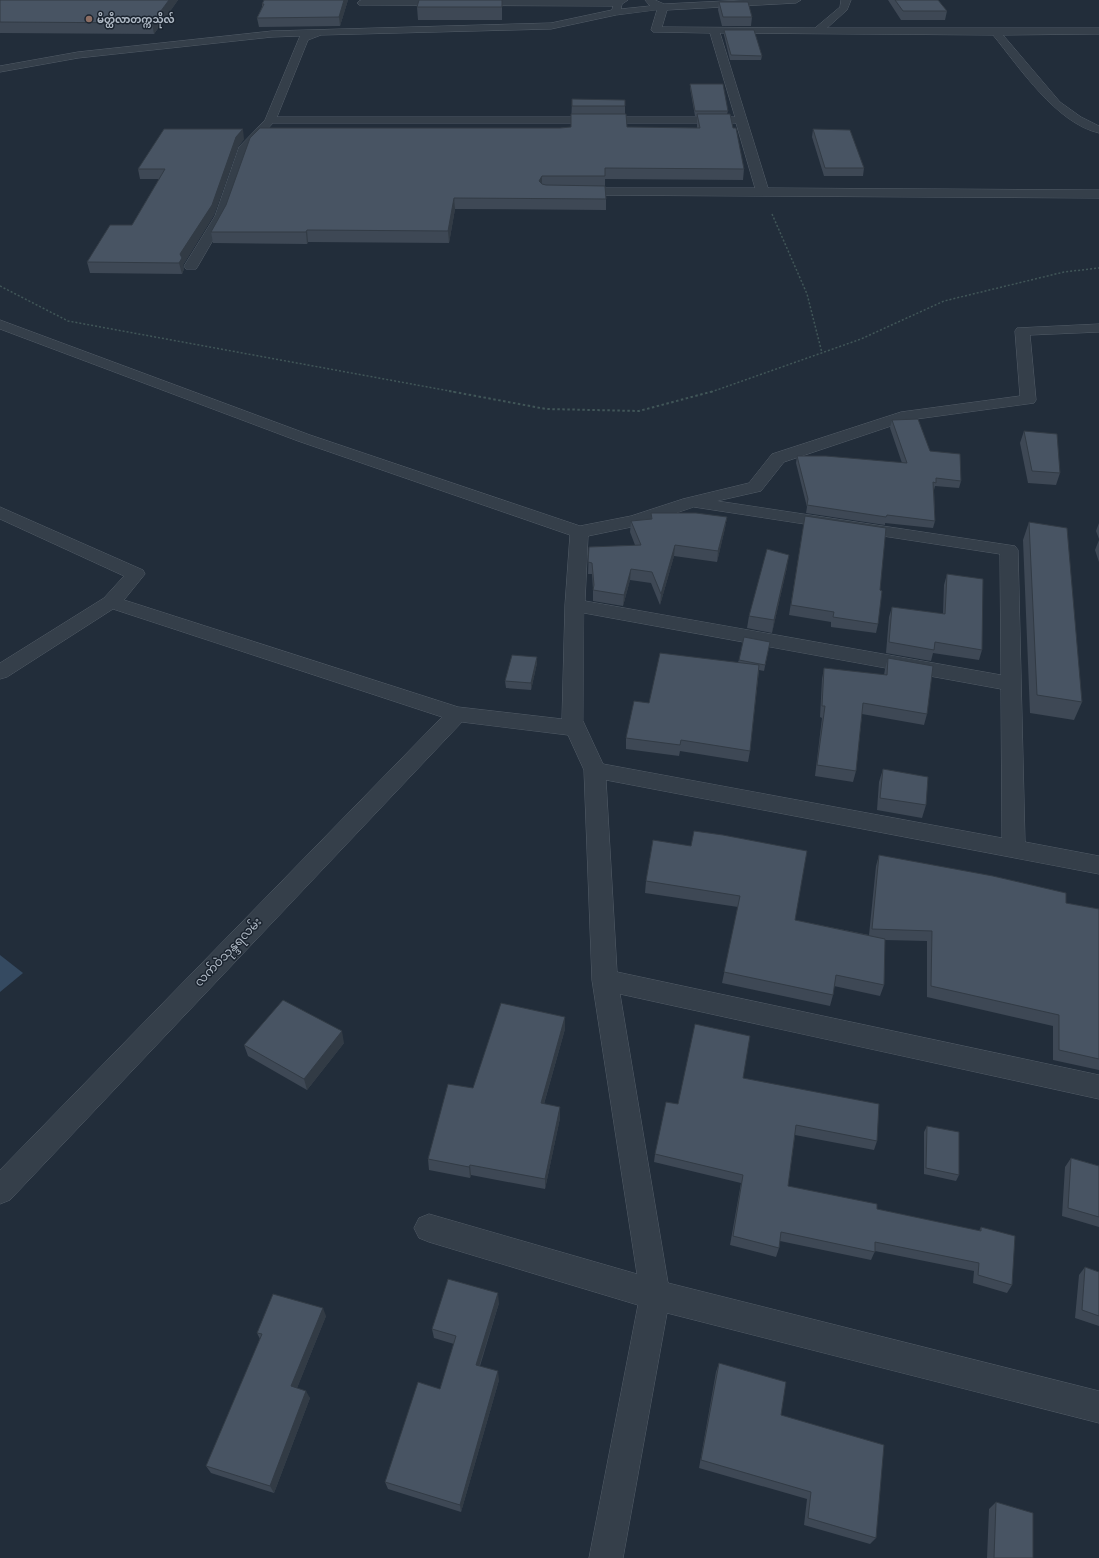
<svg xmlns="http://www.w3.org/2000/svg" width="1099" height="1558" viewBox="0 0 1099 1558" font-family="Poppins,'Noto Sans Myanmar',sans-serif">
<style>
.water{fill:#354a61}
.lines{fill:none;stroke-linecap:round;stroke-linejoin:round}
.street-casing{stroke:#535d68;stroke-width:1}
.path-far1{stroke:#415658;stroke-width:1.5;stroke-dasharray:2 2;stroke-linecap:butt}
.path{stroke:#415658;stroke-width:2;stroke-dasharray:2.5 2.5;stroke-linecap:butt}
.street{fill:#353f4a;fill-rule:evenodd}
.wall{fill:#3e4855}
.shaded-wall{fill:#323b45}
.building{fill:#485463;stroke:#323b45}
.education-dot{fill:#8d6e63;stroke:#1b242f;stroke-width:1.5}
.labels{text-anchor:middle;stroke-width:3;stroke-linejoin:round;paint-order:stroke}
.far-poi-label{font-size:10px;font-weight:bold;fill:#b0bac6;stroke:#1b242f;text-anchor:start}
.street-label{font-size:12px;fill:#b0bac6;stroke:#1b242f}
</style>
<rect width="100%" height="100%" fill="#222d3a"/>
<!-- water -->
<path class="water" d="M 0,955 L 23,973 L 0,992 Z"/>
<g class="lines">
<defs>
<path id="street" d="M 362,0 L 628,0 L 622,4 L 621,9 L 650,6 L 645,0 L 655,0 L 664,4 L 744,0 L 801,0 L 796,3 L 667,10 L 662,27 L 815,28 L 840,7 L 841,0 L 851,0 L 847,10 L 827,28 L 1099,28 L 1099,34 L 1003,35 L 1060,102 L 1081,117 L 1099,126 L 1099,133 C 1056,123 1020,68 993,35 L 720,33 L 768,188 L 1099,190 L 1099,198 L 575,195 L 571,194 L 569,191 L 571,188 L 755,188 L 736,123 L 273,123 L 250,148 L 227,216 L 198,266 L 196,269 L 186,269 L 184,266 L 215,216 L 239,147 L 265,120 L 300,36 L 272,37 L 78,58 L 0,72 L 0,66 L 78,52 L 272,31 L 551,23 L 612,10 L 613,6 L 359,5 L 357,3 L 359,1 ZM 657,10 L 651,30 L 653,32 L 710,33 L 735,117 L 277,117 L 308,40 L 321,35 L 551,29 L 616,15 Z
M 0,320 L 310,435 L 580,526 L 631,516 L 683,499 L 749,483 L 772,454 L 901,412 L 1020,396 L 1015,331 L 1017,328 L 1099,324 L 1099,332 L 1030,335 L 1036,400 L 1034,403 L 909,420 L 784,462 L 761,491 L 717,501 L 1015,546 L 1018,550 L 1025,842 L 1099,856 L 1099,874 L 606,780 L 617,972 L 1099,1075 L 1099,1099 L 620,994 L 668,1283 L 1099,1391 L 1099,1423 L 667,1313 L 623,1558 L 589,1558 L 638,1305 L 429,1242 L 419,1238 L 414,1228 L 419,1218 L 429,1214 L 637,1274 L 592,980 L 584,770 L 568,735 L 462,722 L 10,1200 L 0,1204 L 0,1170 L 442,717 L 113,609 L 7,677 L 0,679 L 0,663 L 104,598 L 124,576 L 0,519 L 0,507 L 143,570 L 145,574 L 124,600 L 458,707 L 562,719 L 565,605 L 570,535 L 298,441 L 0,329 ZM 694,507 L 1000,554 L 1001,675 L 585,601 L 588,536 L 641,525 ZM 584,613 L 1001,689 L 1002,838 L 603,764 L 583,721 Z"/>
</defs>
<!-- street casing -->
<use href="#street" class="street-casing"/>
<!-- path-far1 -->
<path class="path-far1" d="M 772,214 L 807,294 L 822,353
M 0,286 L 68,321 L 455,392
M 711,392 L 861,339 L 944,301 L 1064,272 L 1099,268"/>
<!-- path -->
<path class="path" d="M 449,391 L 546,409 L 639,411 L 714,391"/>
<!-- street -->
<use href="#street" class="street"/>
</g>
<!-- wall -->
<path class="wall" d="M 0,0 L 178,0 L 154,34 L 0,33 Z
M 348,0 L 340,26 L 259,27 L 257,18 L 262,7 L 262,4 Z
M 502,0 L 502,20 L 418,20 L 417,7 Z
M 888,0 L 938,0 L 947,11 L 945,20 L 901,20 Z
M 719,2 L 752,17 L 751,26 L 722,26 L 718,10 Z
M 724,30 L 762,56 L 761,60 L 730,60 L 724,35 Z
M 690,84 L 728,111 L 727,114 L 733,128 L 744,169 L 743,180 L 605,179 L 605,186 L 606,199 L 606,210 L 455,209 L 449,243 L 308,242 L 307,244 L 213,243 L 211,232 L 560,128 L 571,127 L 572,99 L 625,106 L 625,114 L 627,127 L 697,128 L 697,116 L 695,116 L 690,88 Z
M 813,129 L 864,168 L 863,176 L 824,176 L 812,137 Z
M 244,139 L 238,147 L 214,215 L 183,265 L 184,269 L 182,274 L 90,273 L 87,262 L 132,225 L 159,179 L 140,179 L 138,169 Z
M 892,420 L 930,451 L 961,481 L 959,488 L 935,486 L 934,490 L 935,521 L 933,528 L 885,523 L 885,525 L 806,513 L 807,507 L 796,463 L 797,456 L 902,463 L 890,428 Z
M 1024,431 L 1060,473 L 1056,485 L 1028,483 L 1020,443 Z
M 651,513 L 727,517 L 725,528 L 717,562 L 674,556 L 660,605 L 651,583 L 630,580 L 623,606 L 593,601 L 593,590 L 592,574 L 588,574 L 589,547 L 635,545 L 630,532 L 631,521 L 651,519 Z
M 805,516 L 880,590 L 878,624 L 876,633 L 831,627 L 831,622 L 789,615 Z
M 1029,522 L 1082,702 L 1074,720 L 1030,713 L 1023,540 Z
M 1099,523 L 1099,539 L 1096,531 Z
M 1099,540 L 1099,562 L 1095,550 Z
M 787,567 L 772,633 L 747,628 L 749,616 Z
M 947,574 L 982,650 L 979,660 L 933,653 L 931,661 L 886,653 L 889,617 L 892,607 L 943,614 L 944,585 Z
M 770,642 L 764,671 L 759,670 L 750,751 L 748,762 L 680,751 L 679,756 L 626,749 L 626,738 L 649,703 L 738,662 L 739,660 Z
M 537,657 L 537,663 L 531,690 L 506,688 L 505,681 Z
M 888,658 L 927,714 L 924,725 L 862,714 L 856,771 L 853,782 L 815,776 L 822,718 L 820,717 L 822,679 L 824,668 L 884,675 L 885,669 Z
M 883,769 L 926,805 L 922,818 L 877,810 L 879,782 Z
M 653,840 L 795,920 L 869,935 L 876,866 L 879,855 L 1066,903 L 1099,909 L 1099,1070 L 1053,1060 L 1053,1026 L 927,997 L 927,941 L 885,940 L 884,985 L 880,996 L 834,986 L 833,995 L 830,1006 L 722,983 L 738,907 L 645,893 L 646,881 Z
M 565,1017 L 565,1029 L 544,1104 L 560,1118 L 545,1189 L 471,1175 L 470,1178 L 429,1170 L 428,1159 L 473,1088 Z
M 344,1043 L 307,1090 L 248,1056 L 244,1045 Z
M 743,1078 L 877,1141 L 874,1150 L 795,1135 L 788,1186 L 877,1209 L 979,1231 L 981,1227 L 1012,1285 L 1007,1293 L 973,1283 L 974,1271 L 875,1251 L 871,1260 L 780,1241 L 779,1248 L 776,1257 L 730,1245 L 741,1183 L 654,1162 L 655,1154 L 678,1104 Z
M 927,1126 L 959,1175 L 956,1181 L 924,1174 L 924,1132 Z
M 1071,1158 L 1099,1166 L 1099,1227 L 1062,1216 L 1065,1167 Z
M 1085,1267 L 1099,1272 L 1099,1326 L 1075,1318 L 1079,1275 Z
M 499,1303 L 480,1366 L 499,1380 L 461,1512 L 388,1489 L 385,1482 L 440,1389 L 454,1344 L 434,1338 L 432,1329 Z
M 326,1316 L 297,1388 L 310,1398 L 274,1493 L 211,1473 L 206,1466 L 260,1339 L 257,1333 Z
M 719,1363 L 781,1415 L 876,1538 L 870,1544 L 804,1525 L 807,1499 L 699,1468 L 716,1372 Z
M 996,1502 L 1033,1558 L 987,1558 L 989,1509 Z"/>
<!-- shaded-wall -->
<path class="shaded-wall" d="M 169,0 L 178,0 L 154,34 L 152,23 Z
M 344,0 L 348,0 L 340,26 L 339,17 Z
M 243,129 L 244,139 L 238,147 L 214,215 L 183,265 L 184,269 L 182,274 L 179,263 L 180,254 L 236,137 Z
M 542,176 L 542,186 L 539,181 Z
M 454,198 L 455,209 L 449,243 L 448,231 Z
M 307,230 L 308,242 L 307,244 L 306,232 Z
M 727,517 L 725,528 L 717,562 L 718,551 Z
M 675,545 L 674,556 L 660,605 L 661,594 Z
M 789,555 L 787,567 L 772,633 L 774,620 Z
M 631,569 L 630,580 L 623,606 L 624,595 Z
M 537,657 L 537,663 L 531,690 L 531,683 Z
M 565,1017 L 565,1029 L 541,1114 L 541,1103 Z
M 342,1031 L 344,1043 L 307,1090 L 304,1079 Z
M 560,1107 L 560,1118 L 545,1189 L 545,1179 Z
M 470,1165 L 471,1175 L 470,1178 L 469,1167 Z
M 498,1293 L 499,1303 L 477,1373 L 476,1365 Z
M 323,1308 L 326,1316 L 295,1393 L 291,1386 Z
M 498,1371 L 499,1380 L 461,1512 L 460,1505 Z
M 306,1391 L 310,1398 L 274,1493 L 270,1486 Z"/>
<!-- building -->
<path class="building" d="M 0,0 L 169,0 L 152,23 L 0,22 Z
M 264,0 L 344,0 L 339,17 L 257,18 L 264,4 L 262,4 Z
M 419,0 L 502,0 L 502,7 L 417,7 Z
M 895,0 L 938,0 L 947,11 L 903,11 Z
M 719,2 L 748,2 L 752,17 L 723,17 Z
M 724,30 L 754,30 L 762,56 L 731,55 Z
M 690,84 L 723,84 L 728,111 L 695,111 Z
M 572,99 L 625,100 L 625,106 L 572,106 Z
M 571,114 L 626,114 L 627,127 L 700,128 L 697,114 L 730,114 L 733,128 L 736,128 L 744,169 L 605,168 L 605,176 L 542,176 L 539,181 L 542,184 L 546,185 L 605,186 L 606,199 L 454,198 L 448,231 L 307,230 L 306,232 L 211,232 L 226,205 L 250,138 L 260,128 L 560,128 L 571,127 Z
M 164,129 L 243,129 L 236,137 L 212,205 L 180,254 L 182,258 L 179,263 L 87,262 L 110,225 L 132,225 L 165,169 L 138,169 Z
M 813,129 L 850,130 L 864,168 L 825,168 Z
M 918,419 L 930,451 L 960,454 L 961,481 L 936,478 L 936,483 L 933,482 L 935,521 L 887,515 L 886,517 L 807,505 L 808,499 L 797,456 L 826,456 L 907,463 L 892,420 Z
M 1024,431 L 1057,434 L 1060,473 L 1032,471 Z
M 651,513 L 696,513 L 727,517 L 718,551 L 675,545 L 661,594 L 652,572 L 631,569 L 624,595 L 593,590 L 594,585 L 592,563 L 588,562 L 589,547 L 641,545 L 631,521 L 652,519 Z
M 805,516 L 886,528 L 880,590 L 882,591 L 878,624 L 833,617 L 834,612 L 791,605 Z
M 1029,522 L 1067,528 L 1082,702 L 1037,695 Z
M 767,549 L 789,555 L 774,620 L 749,616 Z
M 947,574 L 983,579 L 982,650 L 935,642 L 934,650 L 889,642 L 892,607 L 945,614 Z
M 744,637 L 770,642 L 765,665 L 739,660 Z
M 660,653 L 759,665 L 750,751 L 681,740 L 680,745 L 626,738 L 634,701 L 649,703 Z
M 512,655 L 537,657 L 531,683 L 505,681 Z
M 888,658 L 933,666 L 927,714 L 863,703 L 856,771 L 817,765 L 825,706 L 822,706 L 824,668 L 887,675 Z
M 883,769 L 928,777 L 926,805 L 880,798 Z
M 694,831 L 723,835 L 807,851 L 795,920 L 885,939 L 884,985 L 836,975 L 833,995 L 724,972 L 740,896 L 646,881 L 653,840 L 691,846 Z
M 879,855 L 993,876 L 1066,893 L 1066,903 L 1099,909 L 1099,1059 L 1059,1050 L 1059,1015 L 931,986 L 932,931 L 872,929 Z
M 283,1000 L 342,1031 L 304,1079 L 244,1045 Z
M 501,1003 L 565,1017 L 541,1103 L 560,1107 L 545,1179 L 470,1165 L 469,1167 L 428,1159 L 448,1084 L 473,1088 Z
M 695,1024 L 750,1036 L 743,1078 L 879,1104 L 877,1141 L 796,1125 L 788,1186 L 877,1204 L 877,1209 L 981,1231 L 981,1227 L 1015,1236 L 1012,1285 L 978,1275 L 979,1263 L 875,1242 L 875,1252 L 781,1232 L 779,1248 L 733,1236 L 743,1175 L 655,1154 L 666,1102 L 678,1104 Z
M 927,1126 L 959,1132 L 959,1175 L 926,1168 Z
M 1071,1158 L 1099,1166 L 1099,1217 L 1068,1208 Z
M 1085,1267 L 1099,1272 L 1099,1316 L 1082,1310 Z
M 448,1279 L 498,1293 L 476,1365 L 498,1371 L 460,1505 L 385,1482 L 418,1382 L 440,1389 L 456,1336 L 432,1329 Z
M 273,1294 L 323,1308 L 291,1386 L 306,1391 L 270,1486 L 206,1466 L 262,1334 L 257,1333 Z
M 719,1363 L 786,1382 L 781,1415 L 884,1445 L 876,1538 L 808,1518 L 811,1492 L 701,1460 Z
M 996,1502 L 1033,1513 L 1033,1558 L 994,1558 Z"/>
<!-- markers -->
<circle class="education-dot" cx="89" cy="19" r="4"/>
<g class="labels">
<!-- far-poi labels -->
<g class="far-poi-label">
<text x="97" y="23">မိတ္ထီလာတက္ကသိုလ်</text>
</g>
<!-- street labels -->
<g class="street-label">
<text transform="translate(228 952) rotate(-46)" y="4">လက်ဝဲသုန္ဒရလမ်း</text>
</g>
</g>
</svg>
